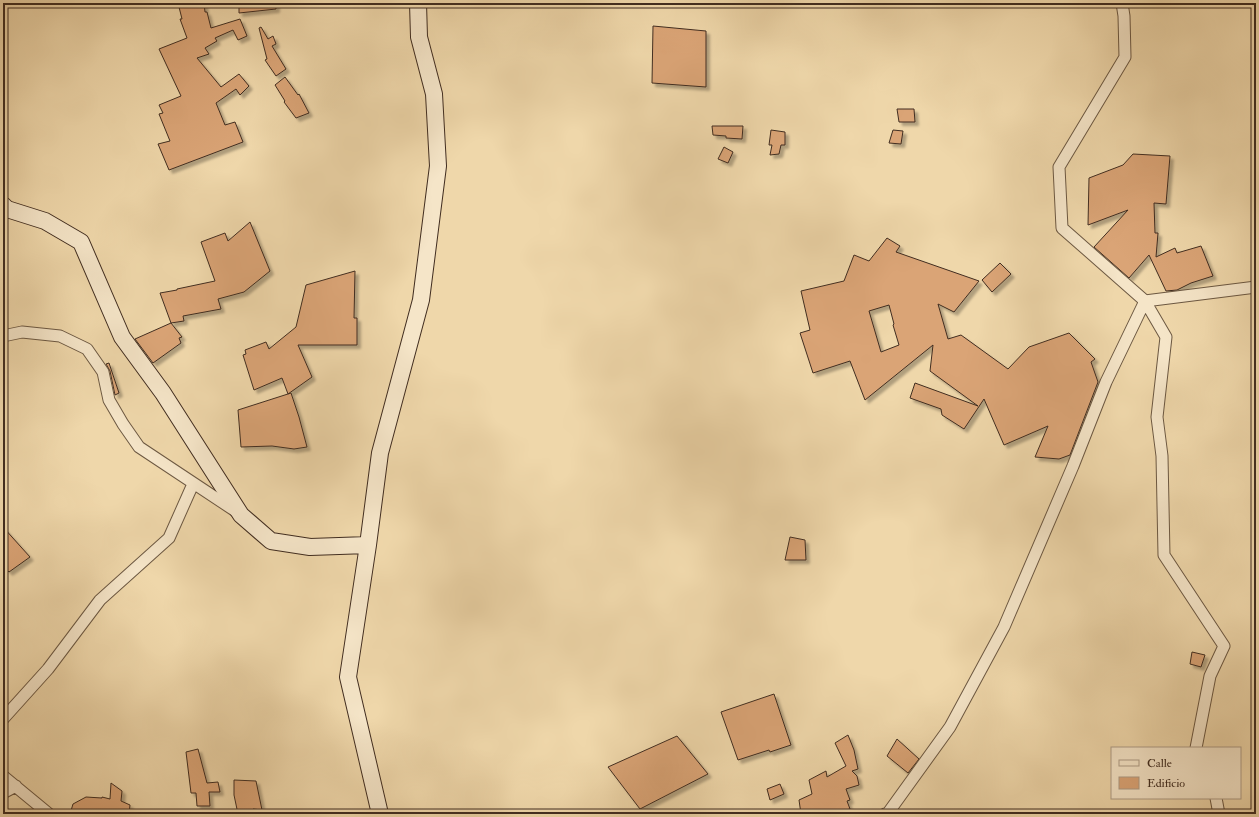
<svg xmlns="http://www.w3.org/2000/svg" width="1259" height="817" viewBox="0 0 1259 817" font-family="'IM FELL Double Pica',serif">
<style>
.building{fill:#daa476;stroke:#412d20;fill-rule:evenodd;filter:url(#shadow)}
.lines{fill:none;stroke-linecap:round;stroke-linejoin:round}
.street-casing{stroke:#6c5842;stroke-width:13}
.secondary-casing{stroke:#412d20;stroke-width:18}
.street{stroke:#f5e5c8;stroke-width:11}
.secondary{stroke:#f5e5c8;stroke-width:16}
</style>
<defs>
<filter id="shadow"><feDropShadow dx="3.5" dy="3.5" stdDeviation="1" flood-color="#0004"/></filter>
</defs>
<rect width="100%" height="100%" fill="#efd7aa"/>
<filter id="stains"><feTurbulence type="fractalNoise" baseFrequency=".005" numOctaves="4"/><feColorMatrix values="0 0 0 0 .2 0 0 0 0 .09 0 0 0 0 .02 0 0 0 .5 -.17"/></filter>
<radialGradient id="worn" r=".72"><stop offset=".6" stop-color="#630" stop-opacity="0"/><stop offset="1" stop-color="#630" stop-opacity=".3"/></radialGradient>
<!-- building -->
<path class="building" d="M 178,3 L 204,3 L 205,12 L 207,12 L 211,28 L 240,19 L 247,36 L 238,40 L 233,30 L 215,38 L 217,41 L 205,48 L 209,54 L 197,58 L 221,87 L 239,74 L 249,86 L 240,95 L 236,89 L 216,103 L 225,125 L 235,122 L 243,142 L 169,170 L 158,144 L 170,141 L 159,114 L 163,113 L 159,105 L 181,96 L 159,49 L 187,38 L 180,19 L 182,19 Z
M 239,3 L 276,3 L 276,9 L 239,13 Z
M 653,26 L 706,31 L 706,87 L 652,83 Z
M 261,27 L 268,39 L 273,36 L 276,44 L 272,46 L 286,69 L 276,76 L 265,60 L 267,59 L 259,28 Z
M 285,77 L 298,95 L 299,94 L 309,113 L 296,118 L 284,102 L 285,101 L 275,85 Z
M 897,109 L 914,109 L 915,122 L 899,122 Z
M 712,126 L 743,126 L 742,139 L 726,138 L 726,136 L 713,135 Z
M 771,130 L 785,132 L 785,145 L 781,145 L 779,154 L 770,155 L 772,145 L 769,145 Z
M 893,130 L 903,131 L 901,144 L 889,143 Z
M 724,147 L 733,152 L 728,163 L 718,159 Z
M 1133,154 L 1170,156 L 1166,204 L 1154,203 L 1155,233 L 1158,233 L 1156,257 L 1175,248 L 1177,253 L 1201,246 L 1213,276 L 1191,283 L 1177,290 L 1166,291 L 1149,255 L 1129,278 L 1094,247 L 1128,210 L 1088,225 L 1089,178 L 1123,165 Z
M 250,222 L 270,271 L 244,292 L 218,299 L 221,309 L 183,316 L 184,321 L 171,323 L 160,293 L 177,290 L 177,289 L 215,281 L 201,242 L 225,233 L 228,241 Z
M 887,238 L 900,246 L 896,252 L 979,281 L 954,312 L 938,304 L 948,339 L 961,335 L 1008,369 L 1029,347 L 1069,333 L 1095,359 L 1091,362 L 1098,382 L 1070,455 L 1059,459 L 1035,457 L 1048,426 L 1004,445 L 984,399 L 964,429 L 942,415 L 941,409 L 910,398 L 915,383 L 978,406 L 930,371 L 933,345 L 865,400 L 850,361 L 813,373 L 800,333 L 810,330 L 801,291 L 844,281 L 854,255 L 869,261 ZM 889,305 L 894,324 L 893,325 L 899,345 L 881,352 L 869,311 Z
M 1000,263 L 1011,274 L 992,292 L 982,280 Z
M 355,271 L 354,318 L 357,318 L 357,345 L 298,345 L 312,377 L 288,394 L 282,378 L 254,390 L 243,355 L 246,354 L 245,350 L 266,342 L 269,349 L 296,327 L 306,285 Z
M 171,323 L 182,337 L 179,338 L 181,343 L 153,363 L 135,339 Z
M 109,363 L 119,393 L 115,395 L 110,371 L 106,364 Z
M 291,393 L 299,417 L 307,447 L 294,449 L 272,446 L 241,447 L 238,410 Z
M 3,527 L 30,557 L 9,572 L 3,566 Z
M 790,537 L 805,540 L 806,560 L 785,560 Z
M 1192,652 L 1205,655 L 1201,667 L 1190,664 Z
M 774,694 L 791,745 L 770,752 L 769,750 L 738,760 L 721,712 Z
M 848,735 L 854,750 L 858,769 L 852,771 L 857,776 L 859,785 L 846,789 L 850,800 L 847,801 L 850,809 L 829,814 L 801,814 L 799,800 L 812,794 L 809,780 L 826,771 L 827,777 L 846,766 L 835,743 Z
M 677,736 L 708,774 L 640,809 L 608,767 Z
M 897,739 L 919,759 L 908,773 L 887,756 Z
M 198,749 L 207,783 L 218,782 L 220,792 L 209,792 L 210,806 L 197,806 L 196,793 L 191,793 L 186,752 Z
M 234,780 L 256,781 L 262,810 L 253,809 L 253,814 L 238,814 L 234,795 Z
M 111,783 L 122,791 L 121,801 L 130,805 L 129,814 L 70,814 L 73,804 L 86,797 L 102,798 L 102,797 L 110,799 Z
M 780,784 L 784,794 L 770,800 L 767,789 Z"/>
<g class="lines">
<defs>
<path id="street" d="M 1122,3 L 1124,16 L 1125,57 L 1059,167 L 1062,228 L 1145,301 L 1166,337 L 1157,417 L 1162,456 L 1164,555 L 1224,646 L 1210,676 L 1196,748
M 3,336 L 22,332 L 60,336 L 87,349 L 103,372 L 109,400 L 123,424 L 139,447 L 237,512
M 3,719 L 48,669 L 100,600 L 169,538 L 193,484
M 3,776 L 49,814
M 3,793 L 16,786
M 1216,798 L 1219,814
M 885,814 L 888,813 L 950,727 L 1004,627 L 1073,466 L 1106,382 L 1145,301 L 1256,287"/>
<path id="secondary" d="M 3,205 L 7,209 L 45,221 L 81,242 L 122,337 L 163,393 L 241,515 L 271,541 L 310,547 L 368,545
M 380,814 L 348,677 L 368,545 L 380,453 L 421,300 L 438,166 L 434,94 L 419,37 L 418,3"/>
</defs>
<!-- street casing -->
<use href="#street" class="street-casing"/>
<!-- secondary casing -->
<use href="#secondary" class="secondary-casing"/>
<!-- street -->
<use href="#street" class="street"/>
<!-- secondary -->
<use href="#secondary" class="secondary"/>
</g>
<!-- margin -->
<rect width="1259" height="817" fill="none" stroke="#efd7aa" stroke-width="16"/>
<rect x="4" y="4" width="1251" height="809" fill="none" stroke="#412d20" stroke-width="2"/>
<rect x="8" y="8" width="1243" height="801" fill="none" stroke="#412d20"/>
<!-- legend -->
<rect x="1111" y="747" width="130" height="52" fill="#f5e5c8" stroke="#ad9b85"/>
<rect x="1119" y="760" width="20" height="6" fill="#f5e5c8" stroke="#ad9b85"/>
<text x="1147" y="767" font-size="12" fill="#412d20">Calle</text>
<rect x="1119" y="777" width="20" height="12" fill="#daa476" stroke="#ad9b85"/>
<text x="1147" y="787" font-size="12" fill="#412d20">Edificio</text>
<rect width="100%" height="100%" filter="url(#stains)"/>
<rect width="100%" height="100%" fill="url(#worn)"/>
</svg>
